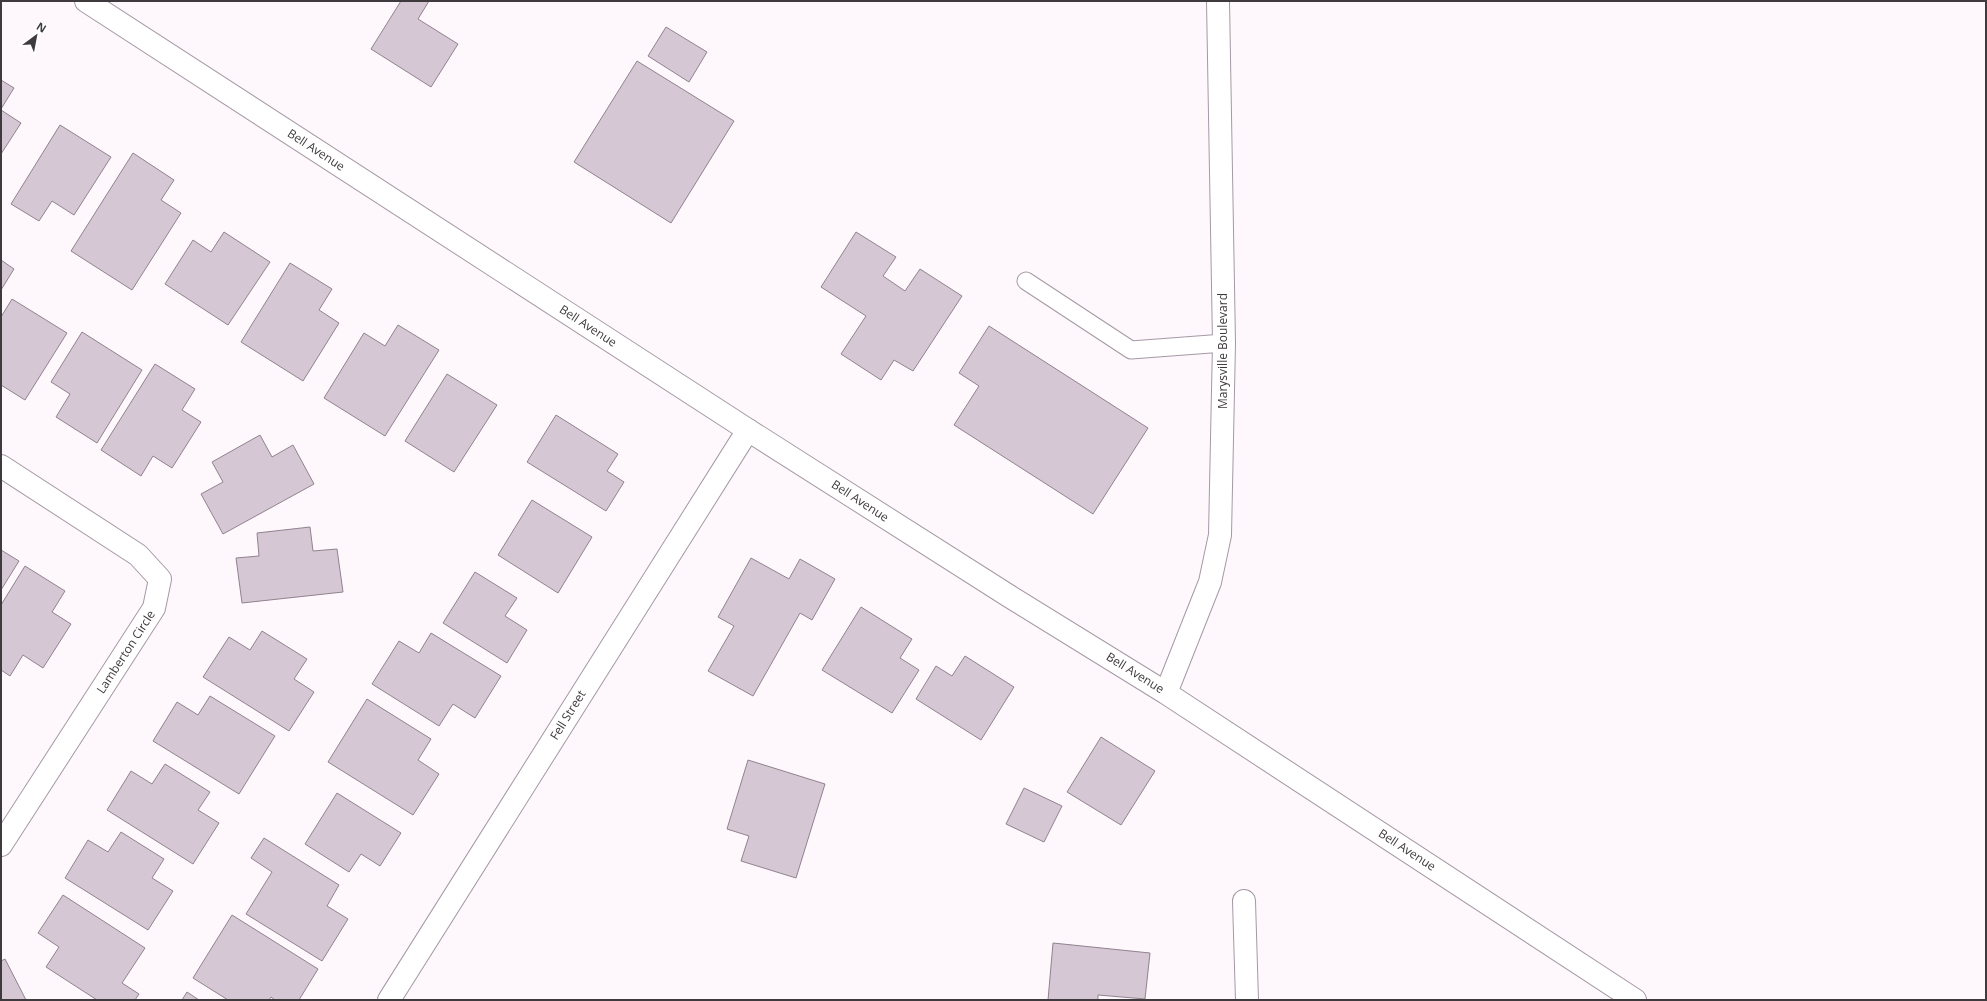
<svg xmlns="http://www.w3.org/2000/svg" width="1987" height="1001" viewBox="0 0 1987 1001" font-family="'Open Sans',sans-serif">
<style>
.building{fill:#d5c7d3;stroke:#90838e}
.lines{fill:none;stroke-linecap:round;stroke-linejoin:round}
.lane-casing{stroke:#a599a4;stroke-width:19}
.street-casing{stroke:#a599a4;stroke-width:24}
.secondary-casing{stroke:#a599a4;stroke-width:24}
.lane{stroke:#fff;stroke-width:17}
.street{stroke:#fff;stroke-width:22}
.secondary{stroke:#fff;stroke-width:22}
.labels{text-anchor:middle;stroke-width:3;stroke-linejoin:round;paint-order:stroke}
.street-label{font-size:12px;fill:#3f3a3e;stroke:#fff}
</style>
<rect width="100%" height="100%" fill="#fef8fd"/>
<!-- building -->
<path class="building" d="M 401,1 L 429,1 L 418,19 L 458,44 L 431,87 L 371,49 Z
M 666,27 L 707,52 L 689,82 L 648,56 Z
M 637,61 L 734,121 L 671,223 L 574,162 Z
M 1,80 L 14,88 L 1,109 Z
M 1,110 L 21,123 L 1,154 Z
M 60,125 L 111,157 L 74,215 L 52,201 L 39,221 L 11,204 Z
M 133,153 L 174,180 L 161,200 L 181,213 L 132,290 L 71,251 Z
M 224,232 L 270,262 L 228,325 L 165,284 L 193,240 L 211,252 Z
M 856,232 L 896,257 L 883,276 L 905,291 L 920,269 L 962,296 L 913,371 L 894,360 L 881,380 L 841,354 L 866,316 L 821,287 Z
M 1,260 L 14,269 L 1,290 Z
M 290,263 L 332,289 L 319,310 L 339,323 L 303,381 L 241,342 Z
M 12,299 L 67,333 L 25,400 L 1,385 L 1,317 Z
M 398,325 L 439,350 L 385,436 L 324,398 L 364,333 L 385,346 Z
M 989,326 L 1148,428 L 1093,514 L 954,425 L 979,386 L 959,373 Z
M 82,332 L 142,370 L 97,443 L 56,417 L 70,394 L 51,382 Z
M 155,364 L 195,389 L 182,410 L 201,422 L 172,468 L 153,456 L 141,476 L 101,450 Z
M 447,374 L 497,405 L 454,472 L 405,441 Z
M 556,415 L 618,454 L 607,471 L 624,482 L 606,511 L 527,462 Z
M 260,435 L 272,457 L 293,445 L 314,484 L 223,534 L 201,494 L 223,482 L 212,462 Z
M 532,500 L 592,537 L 558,593 L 498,555 Z
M 310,527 L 313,551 L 337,549 L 343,592 L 242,603 L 236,558 L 259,556 L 257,533 Z
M 1,550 L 19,561 L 1,590 Z
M 751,558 L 789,579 L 800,559 L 835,579 L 812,620 L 800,613 L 753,696 L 708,671 L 734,626 L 718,617 Z
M 25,566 L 65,591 L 52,612 L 71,624 L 43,668 L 23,655 L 10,676 L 1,670 L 1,605 Z
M 475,572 L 517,598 L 505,616 L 527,630 L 507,663 L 443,623 Z
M 861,607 L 912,639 L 900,658 L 919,670 L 892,713 L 822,670 Z
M 262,631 L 307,659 L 294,679 L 314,692 L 289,731 L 203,677 L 229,637 L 250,650 Z
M 431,633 L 501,676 L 475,718 L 453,704 L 439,726 L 372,684 L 399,641 L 419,653 Z
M 965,656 L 1014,687 L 981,740 L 916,699 L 936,666 L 952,676 Z
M 210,696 L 275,736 L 239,794 L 153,741 L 177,702 L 198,715 Z
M 367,699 L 431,739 L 418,760 L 439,774 L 413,815 L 328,762 Z
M 1101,737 L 1155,771 L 1121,825 L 1067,792 Z
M 748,760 L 825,784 L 796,878 L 741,861 L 749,836 L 727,829 Z
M 165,764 L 210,792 L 198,810 L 219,823 L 193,864 L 107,810 L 131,771 L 152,784 Z
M 1024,788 L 1062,806 L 1044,842 L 1006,824 Z
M 337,793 L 401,833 L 380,866 L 361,854 L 349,872 L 305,844 Z
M 121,832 L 164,859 L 152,878 L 173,891 L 148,930 L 65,878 L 88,840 L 108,852 Z
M 264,838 L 339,885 L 327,906 L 348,919 L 322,961 L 246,914 L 272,872 L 251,858 Z
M 63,895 L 145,948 L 122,983 L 139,994 L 135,1000 L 97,1000 L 46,967 L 59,947 L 38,933 Z
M 232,915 L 318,969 L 299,1000 L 275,1000 L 271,997 L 269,1000 L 228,1000 L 193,978 Z
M 1053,943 L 1150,953 L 1145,999 L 1098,995 L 1098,1000 L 1048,1000 Z
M 5,959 L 26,1000 L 1,1000 L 1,961 Z
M 187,992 L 199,1000 L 182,1000 Z"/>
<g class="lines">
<defs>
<path id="lane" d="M 1026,281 L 1131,350 L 1224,343"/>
<path id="street" d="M 1,466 L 138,555 L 160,579 L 154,608 L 1,845
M 1244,901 L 1247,1000
M 389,1000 L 748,430"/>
<path id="secondary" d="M 86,1 L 748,430 L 1009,596 L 1166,693 L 1635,1000
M 1166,693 L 1210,582 L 1220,535 L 1224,343 L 1218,1"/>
</defs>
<!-- lane casing -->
<use href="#lane" class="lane-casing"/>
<!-- street casing -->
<use href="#street" class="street-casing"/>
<!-- secondary casing -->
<use href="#secondary" class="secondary-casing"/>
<!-- lane -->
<use href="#lane" class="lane"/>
<!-- street -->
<use href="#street" class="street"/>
<!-- secondary -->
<use href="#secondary" class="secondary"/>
</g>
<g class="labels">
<!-- street labels -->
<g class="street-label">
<text transform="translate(316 150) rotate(33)" y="4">Bell Avenue</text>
<text transform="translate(588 326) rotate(33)" y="4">Bell Avenue</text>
<text transform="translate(1223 351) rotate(-90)" y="4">Marysville Boulevard</text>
<text transform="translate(860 501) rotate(33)" y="4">Bell Avenue</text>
<text transform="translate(126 652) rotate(-57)" y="4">Lamberton Circle</text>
<text transform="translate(1135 673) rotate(32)" y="4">Bell Avenue</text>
<text transform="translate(568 715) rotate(-58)" y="4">Fell Street</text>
<text transform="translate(1407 850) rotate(33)" y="4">Bell Avenue</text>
</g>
</g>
<!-- border -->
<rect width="1987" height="1001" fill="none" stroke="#3f3a3e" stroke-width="4"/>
<!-- north arrow -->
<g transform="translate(36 36) rotate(32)" stroke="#ffffff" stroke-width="3" paint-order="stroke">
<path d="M0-3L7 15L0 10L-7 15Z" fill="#3f3a3e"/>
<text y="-6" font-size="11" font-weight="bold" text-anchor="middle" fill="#3f3a3e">N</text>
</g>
</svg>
